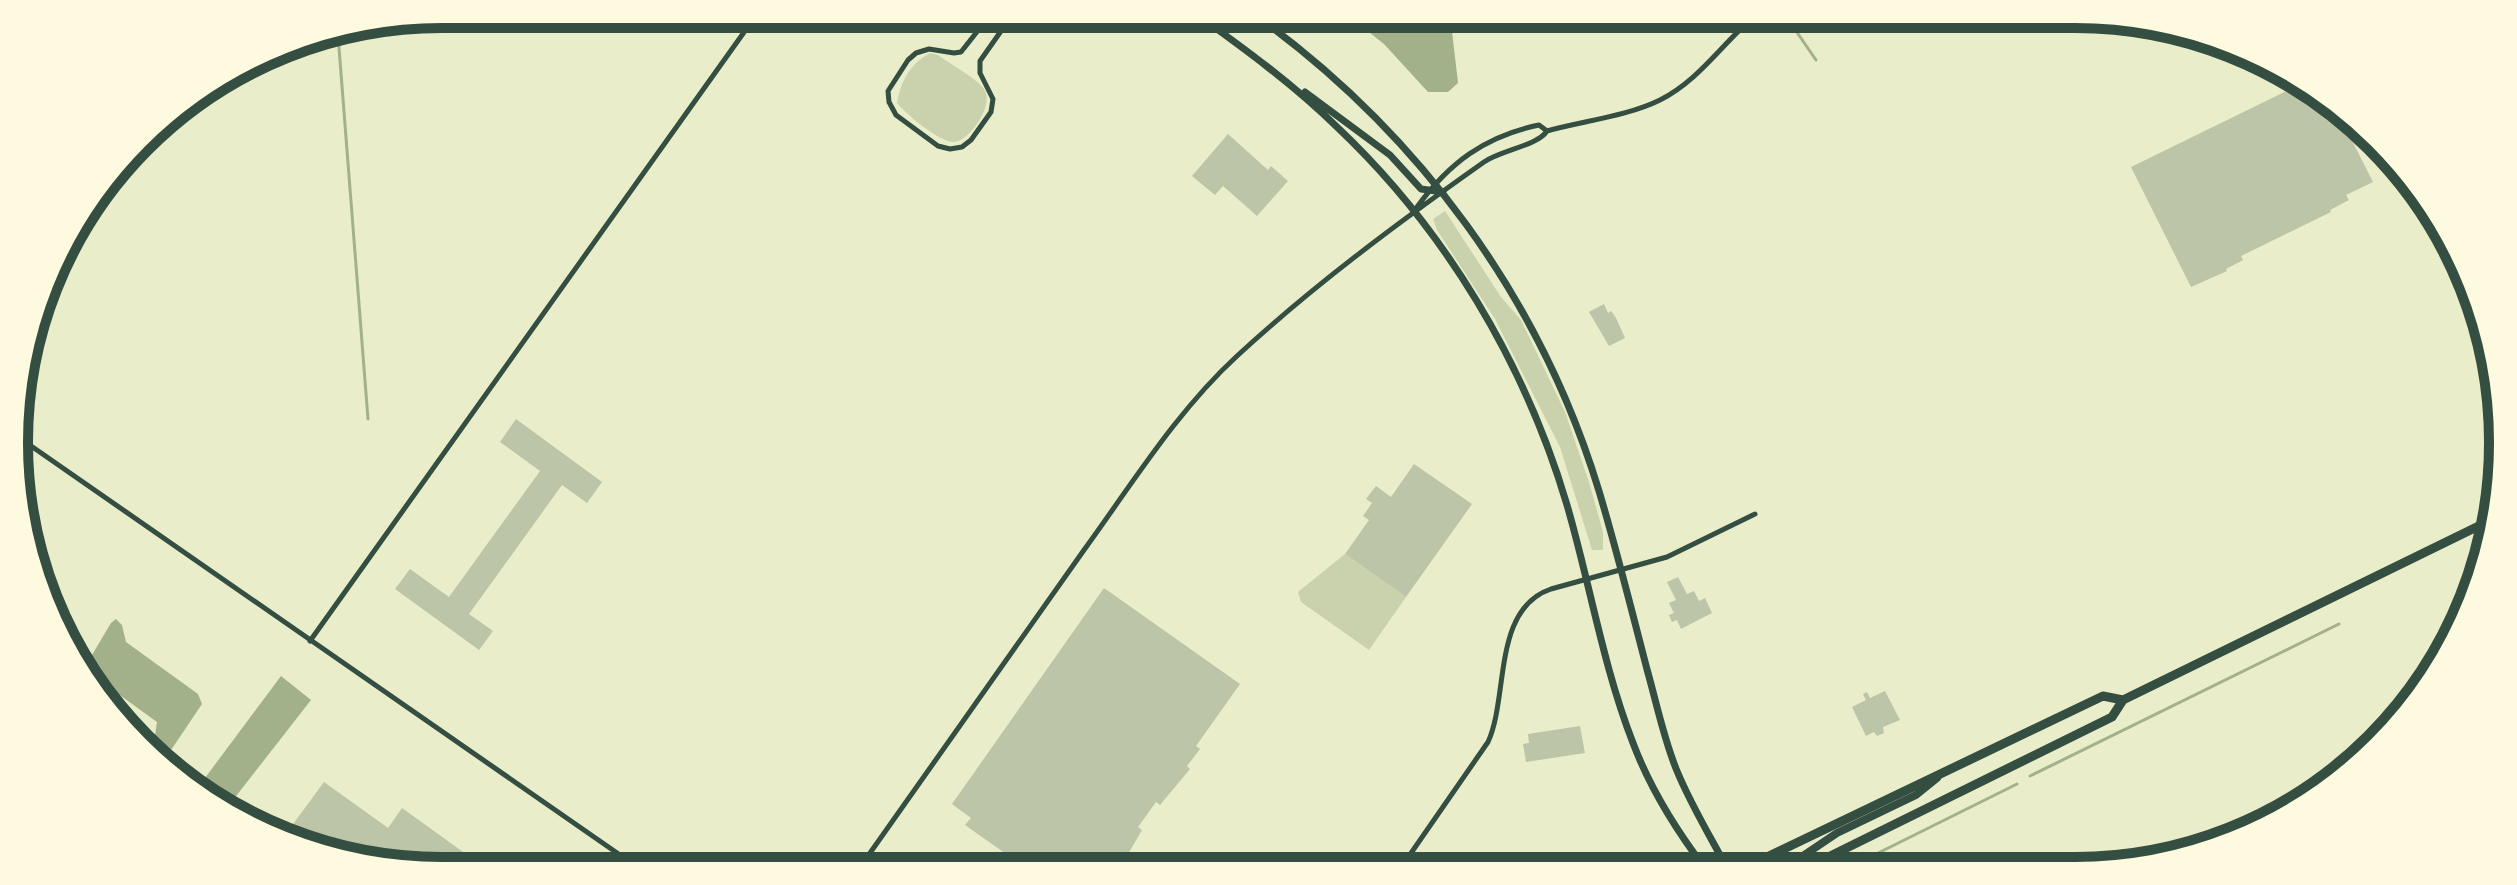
<svg xmlns="http://www.w3.org/2000/svg" width="2517" height="885" viewBox="0 0 2517 885" font-family="'Alegreya Sans',sans-serif">
<style>
.green{fill:#cad2ad}
.water{fill:#a3b18a}
.lines{fill:none;stroke-linecap:round;stroke-linejoin:round}
.stream{stroke:#a3b18a;stroke-width:3}
.building{fill:#bcc5a7}
.minor{stroke:#344e41;stroke-width:5}
.tertiary{stroke:#344e41;stroke-width:7}
.primary{stroke:#344e41;stroke-width:8}
.trunk{stroke:#344e41;stroke-width:9}
.rim{fill:none;stroke:#344e41;stroke-width:10}
</style>
<rect width="100%" height="100%" fill="#e9edc9"/>
<!-- green -->
<path class="green" d="M 930,53 L 938,55 C 950,64 976,78 984,89 C 995,105 969,142 953,142 C 938,141 906,114 897,103 C 901,81 910,64 930,53 Z
M 1445,211 L 1501,297 L 1521,320 L 1565,412 L 1589,482 L 1603,532 L 1603,550 L 1592,550 L 1560,447 L 1495,319 L 1437,230 L 1433,219 Z
M 1345,554 L 1406,597 L 1369,650 L 1301,602 L 1298,592 Z"/>
<!-- water -->
<path class="water" d="M 1346,14 L 1450,14 L 1458,83 L 1448,92 L 1428,92 L 1384,44 Z
M 116,619 L 122,625 L 126,642 L 198,694 L 202,704 L 165,759 L 153,748 L 157,722 L 92,675 L 86,665 L 111,623 Z
M 281,676 L 311,700 L 226,809 L 204,799 L 196,790 Z"/>
<g class="lines">
<!-- stream -->
<path class="stream" d="M 1794,28 L 1816,60
M 338,35 L 368,419
M 2030,776 L 2339,624
M 1848,868 L 2017,784"/>
</g>
<!-- building -->
<path class="building" d="M 2299,85 L 2307,88 L 2312,98 L 2319,94 L 2332,101 L 2373,182 L 2346,195 L 2349,200 L 2330,210 L 2331,212 L 2241,256 L 2243,260 L 2226,269 L 2227,271 L 2191,287 L 2131,167 Z
M 1228,134 L 1268,170 L 1271,166 L 1288,181 L 1257,216 L 1223,186 L 1215,195 L 1192,176 Z
M 1604,304 L 1608,313 L 1611,311 L 1616,318 L 1625,338 L 1609,346 L 1589,312 Z
M 516,419 L 602,482 L 587,503 L 562,485 L 469,614 L 493,631 L 479,650 L 395,589 L 410,569 L 449,597 L 540,471 L 500,442 Z
M 1414,464 L 1472,504 L 1406,597 L 1345,554 L 1369,520 L 1363,516 L 1372,503 L 1366,499 L 1376,486 L 1391,497 Z
M 1678,577 L 1687,594 L 1694,591 L 1699,601 L 1705,598 L 1712,613 L 1681,629 L 1677,620 L 1672,622 L 1669,615 L 1674,613 L 1669,603 L 1676,600 L 1667,582 Z
M 1104,588 L 1240,684 L 1196,746 L 1200,749 L 1187,766 L 1190,769 L 1160,805 L 1156,802 L 1138,827 L 1142,830 L 1120,868 L 1010,870 L 1016,861 L 965,825 L 971,818 L 952,804 Z
M 1885,691 L 1900,720 L 1883,727 L 1884,733 L 1877,736 L 1874,732 L 1866,736 L 1852,707 L 1866,700 L 1863,694 L 1867,692 L 1870,698 Z
M 1580,726 L 1585,753 L 1526,762 L 1523,744 L 1529,743 L 1528,734 Z
M 324,782 L 388,828 L 402,808 L 470,857 L 459,871 L 442,871 L 332,857 L 285,835 Z
M 1546,855 L 1553,869 L 1532,869 L 1529,863 Z"/>
<g class="lines">
<!-- minor -->
<path class="minor" d="M 991,14 L 961,52 L 954,53 L 929,49 L 916,53 L 908,60 L 888,91 L 889,102 L 896,115 L 938,146 L 950,149 L 962,147 L 971,140 L 991,112 L 993,99 L 980,73 L 980,61 L 1013,14
M 1417,207 C 1449,163 1485,136 1539,125 L 1547,131
M 21,439 L 643,871
M 310,641 L 757,14
M 1400,869 L 1488,742 C 1509,696 1492,609 1551,589 L 1667,557 L 1755,514
M 858,870 C 933,763 1008,656 1084,550 C 1132,484 1177,411 1237,356 C 1314,285 1399,222 1484,162 C 1501,150 1537,146 1547,131 C 1583,121 1628,116 1660,100 C 1700,80 1724,41 1757,14"/>
<!-- tertiary -->
<path class="tertiary" d="M 1196,14 C 1245,49 1294,85 1337,127 C 1445,229 1525,363 1567,505 C 1590,584 1603,666 1633,743 C 1650,788 1676,830 1705,868
M 1254,14 C 1418,132 1540,297 1599,491 C 1617,551 1632,612 1648,673 C 1657,705 1664,740 1677,771 C 1691,805 1710,836 1727,868
M 1305,92 L 1390,155 L 1421,189 L 1443,192"/>
<!-- primary -->
<path class="primary" d="M 1785,868 L 1837,833 L 1916,795 L 1937,778"/>
<!-- trunk -->
<path class="trunk" d="M 2123,700 L 2491,520
M 1744,868 L 2103,696 L 2123,700
M 1806,868 L 2112,717 L 2123,700"/>
</g>
<!-- crop -->
<path d="M0 0H2517V885H0ZM442 28H2075A414 414 0 0 1 2489 442V443A414 414 0 0 1 2075 857H442A414 414 0 0 1 28 443V442A414 414 0 0 1 442 28Z" fill="#fefae0" fill-rule="evenodd"/>
<path class="rim" d="M442 28H2075A414 414 0 0 1 2489 442V443A414 414 0 0 1 2075 857H442A414 414 0 0 1 28 443V442A414 414 0 0 1 442 28Z"/>
</svg>
